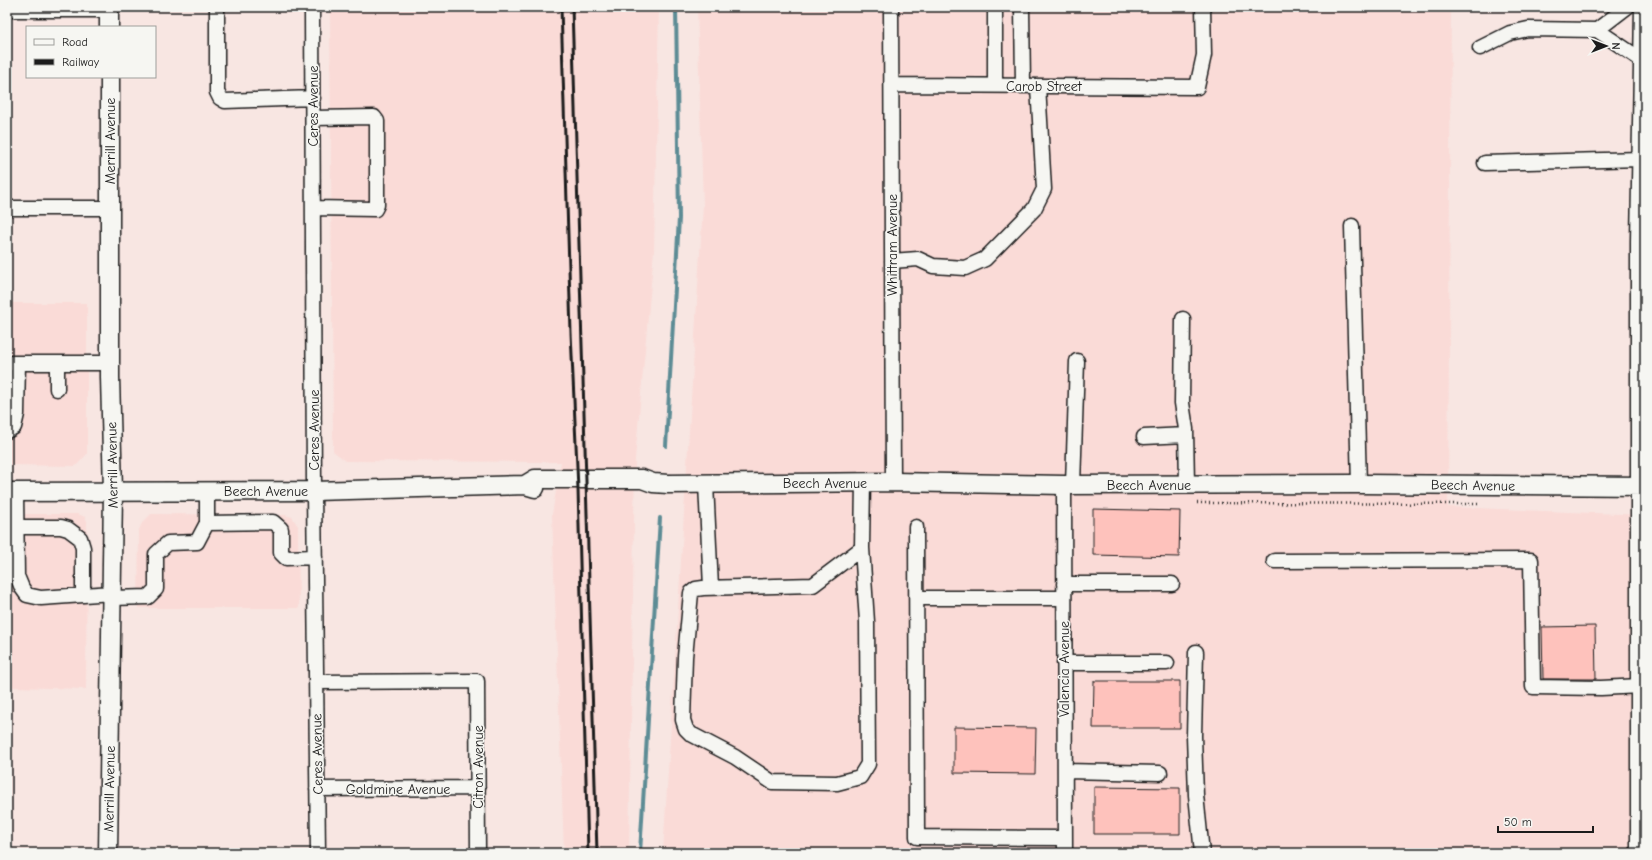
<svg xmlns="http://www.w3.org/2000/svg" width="1652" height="860" viewBox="0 0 1652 860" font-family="'Comic Neue',sans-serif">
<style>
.built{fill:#fadbd7}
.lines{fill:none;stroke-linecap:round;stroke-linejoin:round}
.stream{stroke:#5d8c95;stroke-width:4}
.building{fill:#fec2bc;stroke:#1c1c1c}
.minor-casing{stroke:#1c1c1c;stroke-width:17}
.major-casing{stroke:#1c1c1c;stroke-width:21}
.path{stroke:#1c1c1c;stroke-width:2.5;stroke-dasharray:1 3;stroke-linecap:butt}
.minor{stroke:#f6f6f2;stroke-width:14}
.major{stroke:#f6f6f2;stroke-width:18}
.rail{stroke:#1c1c1c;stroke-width:3}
.labels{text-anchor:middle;stroke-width:3;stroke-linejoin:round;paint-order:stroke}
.street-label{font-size:14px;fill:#1c1c1c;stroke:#f6f6f2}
</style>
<rect width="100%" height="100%" fill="#f8e6e2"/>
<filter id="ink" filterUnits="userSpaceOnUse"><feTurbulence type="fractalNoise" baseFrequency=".025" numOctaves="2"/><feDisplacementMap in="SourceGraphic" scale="8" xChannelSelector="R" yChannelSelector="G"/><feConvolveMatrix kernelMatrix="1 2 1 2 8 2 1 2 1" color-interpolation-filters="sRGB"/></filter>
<g filter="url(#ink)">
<!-- built -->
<path class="built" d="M 330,7 L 659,7 L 654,251 L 635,459 L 629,853 L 564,853 L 552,514 L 561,462 L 346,461 L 333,451 Z
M 697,7 L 1451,7 L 1448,507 L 1645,515 L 1645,853 L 663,853 L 703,205 Z
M 7,303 L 87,303 L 87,454 L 76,466 L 7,465 Z
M 7,514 L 78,514 L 85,517 L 87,521 L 86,689 L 14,687 L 9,682 L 7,682 Z
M 151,514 L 285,515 L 292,517 L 298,526 L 299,608 L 138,608 L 139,530 L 142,523 Z"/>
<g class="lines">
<!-- stream -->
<path class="stream" d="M 666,446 L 679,218 L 676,7
M 640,853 L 660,518"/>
</g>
<!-- building -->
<path class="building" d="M 1093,509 L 1180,511 L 1179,557 L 1093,555 Z
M 1595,626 L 1596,679 L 1543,679 L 1542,627 Z
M 1094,681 L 1180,681 L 1180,728 L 1093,728 Z
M 954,727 L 1036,728 L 1035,774 L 954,773 Z
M 1094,787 L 1180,788 L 1180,834 L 1094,834 Z"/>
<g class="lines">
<defs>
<path id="minor" d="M 217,7 L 217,92 L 220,98 L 225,101 L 313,98
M 312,7 L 314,491 L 318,853
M 891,7 L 893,482
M 1022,7 L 1023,85
M 7,10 L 109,10
M 1597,30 L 1627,7
M 1480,48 L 1510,33 L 1528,29 L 1597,30 L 1643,61
M 892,85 L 1197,87 L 1204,55 L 1203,7
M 995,85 L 995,7
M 313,118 L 374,117 L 377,121 L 377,205 L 375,209 L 313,208
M 1485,163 L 1641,159
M 7,208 L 110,208
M 1352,226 L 1359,484
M 892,261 L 918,259 L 933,266 L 965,268 L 985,259 L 1034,209 L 1044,189 L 1038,86
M 1183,319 L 1182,403 L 1186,429 L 1187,485
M 7,363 L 110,363
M 57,363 L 57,389
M 7,431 L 14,427 L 17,414 L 18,363
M 1144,437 L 1186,435
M 706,484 L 711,587
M 1064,485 L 1065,853
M 1073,485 L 1077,361
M 16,492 L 17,576 L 22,588 L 27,595 L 41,598 L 112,593
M 207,523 L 273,522 L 281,529 L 281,553 L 286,558 L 315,557
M 16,527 L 61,527 L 68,529 L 80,538 L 83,548 L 83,595
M 916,527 L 917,837 L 1065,838
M 862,548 L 867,622 L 868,764 L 860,777 L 837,783 L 772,782 L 735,757 L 691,734 L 686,729 L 683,720 L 685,657 L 691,593 L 696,589 L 703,588 L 813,585 L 862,548 L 863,482
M 1274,561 L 1531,560 L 1533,687 L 1601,688 L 1640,686
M 1064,584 L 1172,584
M 112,598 L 148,597 L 156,589 L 156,554 L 168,543 L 197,542 L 207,523 L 207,491
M 917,598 L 1064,598
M 1196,652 L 1194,736 L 1196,795 L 1202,853
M 1064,663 L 1167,663
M 316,682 L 477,681 L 478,853
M 1065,771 L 1160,773
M 317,789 L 478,788"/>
<path id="major" d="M 109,7 L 109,27
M 525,485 L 535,479 L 642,479 L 653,483 L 668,484 L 893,482 L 1064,485 L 1359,484 L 1645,486
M 7,492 L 314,491 L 525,485 L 535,488
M 108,853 L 113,491 L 110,377 L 110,77
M 1640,853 L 1640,241 L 1644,7"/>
</defs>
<!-- minor casing -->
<use href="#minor" class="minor-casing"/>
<!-- major casing -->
<use href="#major" class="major-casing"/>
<!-- path -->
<path class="path" d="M 1197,503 L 1478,504"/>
<!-- minor -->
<use href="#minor" class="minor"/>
<!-- major -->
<use href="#major" class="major"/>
<!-- rail -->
<path class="rail" d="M 561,7 L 571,333 L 578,489 L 588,853
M 572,7 L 597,853"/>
</g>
</g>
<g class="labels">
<!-- street labels -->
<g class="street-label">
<text x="1044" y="91">Carob Street</text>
<text transform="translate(313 106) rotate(-90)" y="5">Ceres Avenue</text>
<text transform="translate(110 141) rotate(-90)" y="5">Merrill Avenue</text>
<text transform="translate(892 245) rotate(-90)" y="5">Whittram Avenue</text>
<text transform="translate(314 430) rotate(-90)" y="5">Ceres Avenue</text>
<text transform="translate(112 465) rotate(-91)" y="5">Merrill Avenue</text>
<text x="825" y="488">Beech Avenue</text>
<text x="1149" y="490">Beech Avenue</text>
<text transform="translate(1473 485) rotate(1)" y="5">Beech Avenue</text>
<text x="266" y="496">Beech Avenue</text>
<text transform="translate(1064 669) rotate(-90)" y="5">Valencia Avenue</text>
<text transform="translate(317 754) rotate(-91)" y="5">Ceres Avenue</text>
<text transform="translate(478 767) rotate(-90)" y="5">Citron Avenue</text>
<text transform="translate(109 789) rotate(-89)" y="5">Merrill Avenue</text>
<text x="398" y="794">Goldmine Avenue</text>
</g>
</g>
<!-- margin -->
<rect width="1652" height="860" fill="none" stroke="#f6f6f2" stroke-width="24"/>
<rect x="12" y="12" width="1628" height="836" fill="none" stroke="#1c1c1c" stroke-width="1.5" filter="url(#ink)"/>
<!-- legend -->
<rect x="26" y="26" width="130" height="52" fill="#f6f6f2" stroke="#9f9f9c"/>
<rect x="34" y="39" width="20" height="6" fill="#f6f6f2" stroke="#9f9f9c"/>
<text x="62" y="46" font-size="12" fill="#1c1c1c">Road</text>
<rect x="34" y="59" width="20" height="6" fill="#1c1c1c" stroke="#9f9f9c"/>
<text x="62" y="66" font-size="12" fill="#1c1c1c">Railway</text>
<!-- north arrow -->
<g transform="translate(1606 46) rotate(90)" stroke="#f6f6f2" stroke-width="3" paint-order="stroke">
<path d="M0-3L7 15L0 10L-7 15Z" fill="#1c1c1c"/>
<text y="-6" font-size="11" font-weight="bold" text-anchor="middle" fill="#1c1c1c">N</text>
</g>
<!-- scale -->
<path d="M1498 826v6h95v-6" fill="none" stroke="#1c1c1c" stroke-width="2"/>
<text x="1504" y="826" font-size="12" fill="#1c1c1c" stroke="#f6f6f2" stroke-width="3" paint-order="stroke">50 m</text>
</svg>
